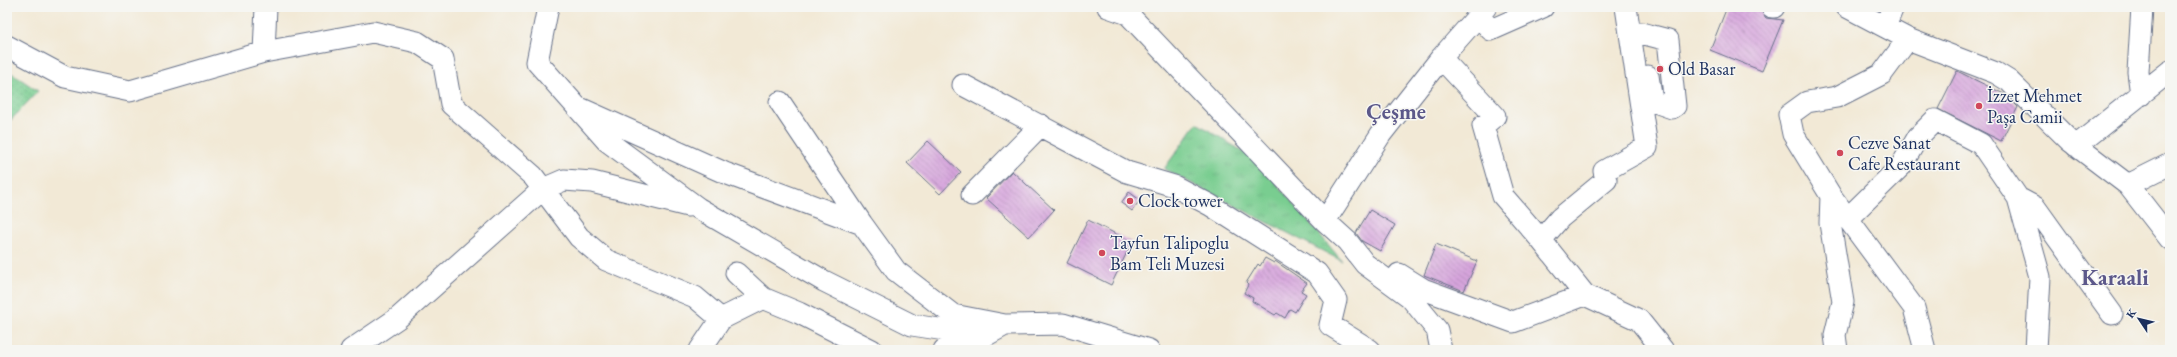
<svg xmlns="http://www.w3.org/2000/svg" width="2177" height="357" viewBox="0 0 2177 357" font-family="'EB Garamond',serif">
<style>
.grass{fill:url(#grass-dots);stroke:#4a7e77}
.park{fill:url(#park-tufts);stroke:#4a7e77}
.building{fill:url(#building-back-hatch)}
.lines{fill:none;stroke-linecap:round;stroke-linejoin:round}
.minor-casing{stroke:#667088;stroke-width:23}
.minor{stroke:#fff;stroke-width:21}
.poi-dot{fill:#d1495b;stroke:#f6f6f2;stroke-width:1.5}
.labels{text-anchor:middle;stroke-width:3;stroke-linejoin:round;paint-order:stroke}
.poi-label{font-size:18px;fill:#1b2f5e;stroke:#f6f6f2;text-anchor:start}
.district-label{font-size:22px;font-weight:bold;fill:#5c588a;stroke:#f6f6f2}
</style>
<defs>
<pattern id="grass-dots" width="8" height="8" patternUnits="userSpaceOnUse"><rect width="8" height="8" fill="#79cd90"/><path d="M2 2h.1M6 6h.1" fill="none" stroke="#68b07f" stroke-width="1.8" stroke-linecap="round"/></pattern>
<pattern id="park-tufts" width="24" height="20" patternUnits="userSpaceOnUse"><rect width="24" height="20" fill="#79cd90"/><path d="M3 7l-1-3M5 7V3M7 7l1-3M15 17l-1-3M17 17v-4M19 17l1-3" fill="none" stroke="#68b07f"/></pattern>
<pattern id="building-back-hatch" width="6" height="6" patternUnits="userSpaceOnUse"><rect width="6" height="6" fill="#d6a4dc"/><path d="M-1 5l2 2M0 0l6 6M5-1l2 2" fill="none" stroke="#ad86b6"/></pattern>
</defs>
<rect width="100%" height="100%" fill="#f6f6f2"/>
<filter id="ink" filterUnits="userSpaceOnUse"><feTurbulence type="fractalNoise" baseFrequency=".025" numOctaves="2"/><feDisplacementMap in="SourceGraphic" scale="8" xChannelSelector="R" yChannelSelector="G"/><feConvolveMatrix kernelMatrix="1 2 1 2 8 2 1 2 1" color-interpolation-filters="sRGB"/></filter>
<filter id="wash" filterUnits="userSpaceOnUse"><feTurbulence type="fractalNoise" baseFrequency=".012" numOctaves="4" result="noise"/><feDisplacementMap in="SourceGraphic" scale="16" xChannelSelector="R" yChannelSelector="G"/><feGaussianBlur stdDeviation="0.9" result="paint"/><feColorMatrix in="noise" values="0 0 0 0 0 0 0 0 0 0 0 0 0 0 0 0 0 1.4 0 .05"/><feComposite in="paint" operator="in"/></filter>
<g filter="url(#wash)">
<rect width="100%" height="100%" fill="#f2e9d6"/>
<!-- grass -->
<path class="grass" d="M 7,70 L 38,91 L 7,124 Z"/>
<!-- park -->
<path class="park" d="M 1197,123 L 1258,161 L 1342,261 L 1164,169 Z"/>
<g id="blocks">
<!-- building -->
<path class="building" d="M 1727,7 L 1752,7 L 1761,11 L 1766,18 L 1783,20 L 1762,71 L 1710,50 Z
M 1957,71 L 2006,95 L 2018,107 L 2001,141 L 1938,109 Z
M 928,141 L 961,172 L 940,194 L 907,163 Z
M 1012,171 L 1054,210 L 1029,237 L 986,198 Z
M 1129,192 L 1140,200 L 1132,211 L 1121,203 Z
M 1370,210 L 1395,225 L 1380,251 L 1362,241 L 1356,233 Z
M 1088,220 L 1132,242 L 1111,285 L 1067,263 Z
M 1436,244 L 1477,261 L 1464,291 L 1424,275 Z
M 1265,258 L 1274,263 L 1275,261 L 1307,283 L 1301,291 L 1306,294 L 1295,312 L 1290,309 L 1285,318 L 1277,313 L 1275,315 L 1252,301 L 1253,298 L 1244,293 L 1248,285 L 1246,283 L 1258,264 L 1260,266 Z"/>
</g>
</g>
<g filter="url(#ink)">
<use href="#blocks" fill-opacity="0" stroke="#667088" stroke-width="1"/>
<g class="lines">
<defs>
<path id="minor" d="M 548,7 L 537,62 L 607,141 L 698,208 L 824,281 L 912,325 L 985,336
M 1108,7 L 1128,14 L 1325,221
M 1626,7 L 1647,147 L 1604,171 L 1606,180 L 1560,218 L 1541,240 L 1585,295 L 1639,320 L 1663,350
M 1772,7 L 1774,7
M 1847,7 L 1908,39 L 1996,73 L 2009,81 L 2070,141 L 2128,185 L 2170,239
M 1478,15 L 1491,30 L 1543,7
M 1885,27 L 1893,7
M 1641,33 L 1668,40 L 1675,106 L 1672,108 L 1652,101 L 1648,76
M 1908,39 L 1882,74 L 1837,97 L 1807,102 L 1789,115 L 1793,134 L 1831,196 L 1914,308 L 1925,350
M 7,46 L 65,77 L 130,91 L 264,52 L 373,32 L 417,42 L 443,59 L 451,104 L 533,176 L 579,237 L 606,260 L 695,297 L 721,319
M 264,52 L 266,7
M 1441,58 L 1495,116 L 1483,126 L 1503,196 L 1541,240
M 963,85 L 1127,172 L 1174,186 L 1210,205 L 1317,273 L 1336,300 L 1330,325 L 1370,350
M 2141,95 L 2138,72 L 2142,7
M 780,102 L 862,224 L 896,271 L 953,315 L 1005,325
M 582,109 L 725,173 L 862,224
M 2076,146 L 2170,71
M 2128,185 L 2170,164
M 972,195 L 1041,125
M 1831,196 L 1830,223 L 1843,302 L 1835,335 L 1837,350
M 2018,198 L 2035,207 L 2112,314
M 1847,219 L 1901,166 L 1918,137 L 1935,120 L 1981,144 L 2018,198 L 2040,277 L 2036,350
M 736,273 L 763,298 L 799,313 L 872,350
M 1399,274 L 1423,289 L 1513,322 L 1585,295
M 351,350 L 398,318 L 543,189 L 564,180 L 592,182 L 688,206
M 700,350 L 721,319 L 763,298
M 944,350 L 985,336 L 1005,325 L 1063,324 L 1149,350
M 1441,350 L 1437,330 L 1410,297 L 1365,264 L 1347,241 L 1325,221 L 1381,134 L 1441,58 L 1486,7"/>
</defs>
<!-- minor casing -->
<use href="#minor" class="minor-casing"/>
<!-- minor -->
<use href="#minor" class="minor"/>
</g>
</g>
<!-- markers -->
<g class="poi-dot">
<circle cx="1660" cy="69" r="4"/>
<circle cx="1979" cy="106" r="4"/>
<circle cx="1840" cy="153" r="4"/>
<circle cx="1130" cy="201" r="4"/>
<circle cx="1102" cy="253" r="4"/>
</g>
<g class="labels">
<!-- poi labels -->
<g class="poi-label">
<text x="1668" y="75">Old Basar</text>
<text x="1987" y="102">İzzet Mehmet<tspan x="1987" dy="21">Paşa Camii</tspan></text>
<text x="1848" y="149">Cezve Sanat<tspan x="1848" dy="21">Cafe Restaurant</tspan></text>
<text x="1138" y="207">Clock tower</text>
<text x="1110" y="249">Tayfun Talipoglu<tspan x="1110" dy="21">Bam Teli Muzesi</tspan></text>
</g>
<!-- district labels -->
<g class="district-label">
<text x="1396" y="119">Çeşme</text>
<text x="2115" y="285">Karaali</text>
</g>
</g>
<!-- margin -->
<rect width="2177" height="357" fill="none" stroke="#f6f6f2" stroke-width="24"/>
<!-- north arrow -->
<g transform="translate(2139 319) rotate(305)" stroke="#f6f6f2" stroke-width="3" paint-order="stroke">
<path d="M0-3L7 15L0 10L-7 15Z" fill="#1b2f5e"/>
<text y="-6" font-size="11" font-weight="bold" text-anchor="middle" fill="#1b2f5e">K</text>
</g>
</svg>
